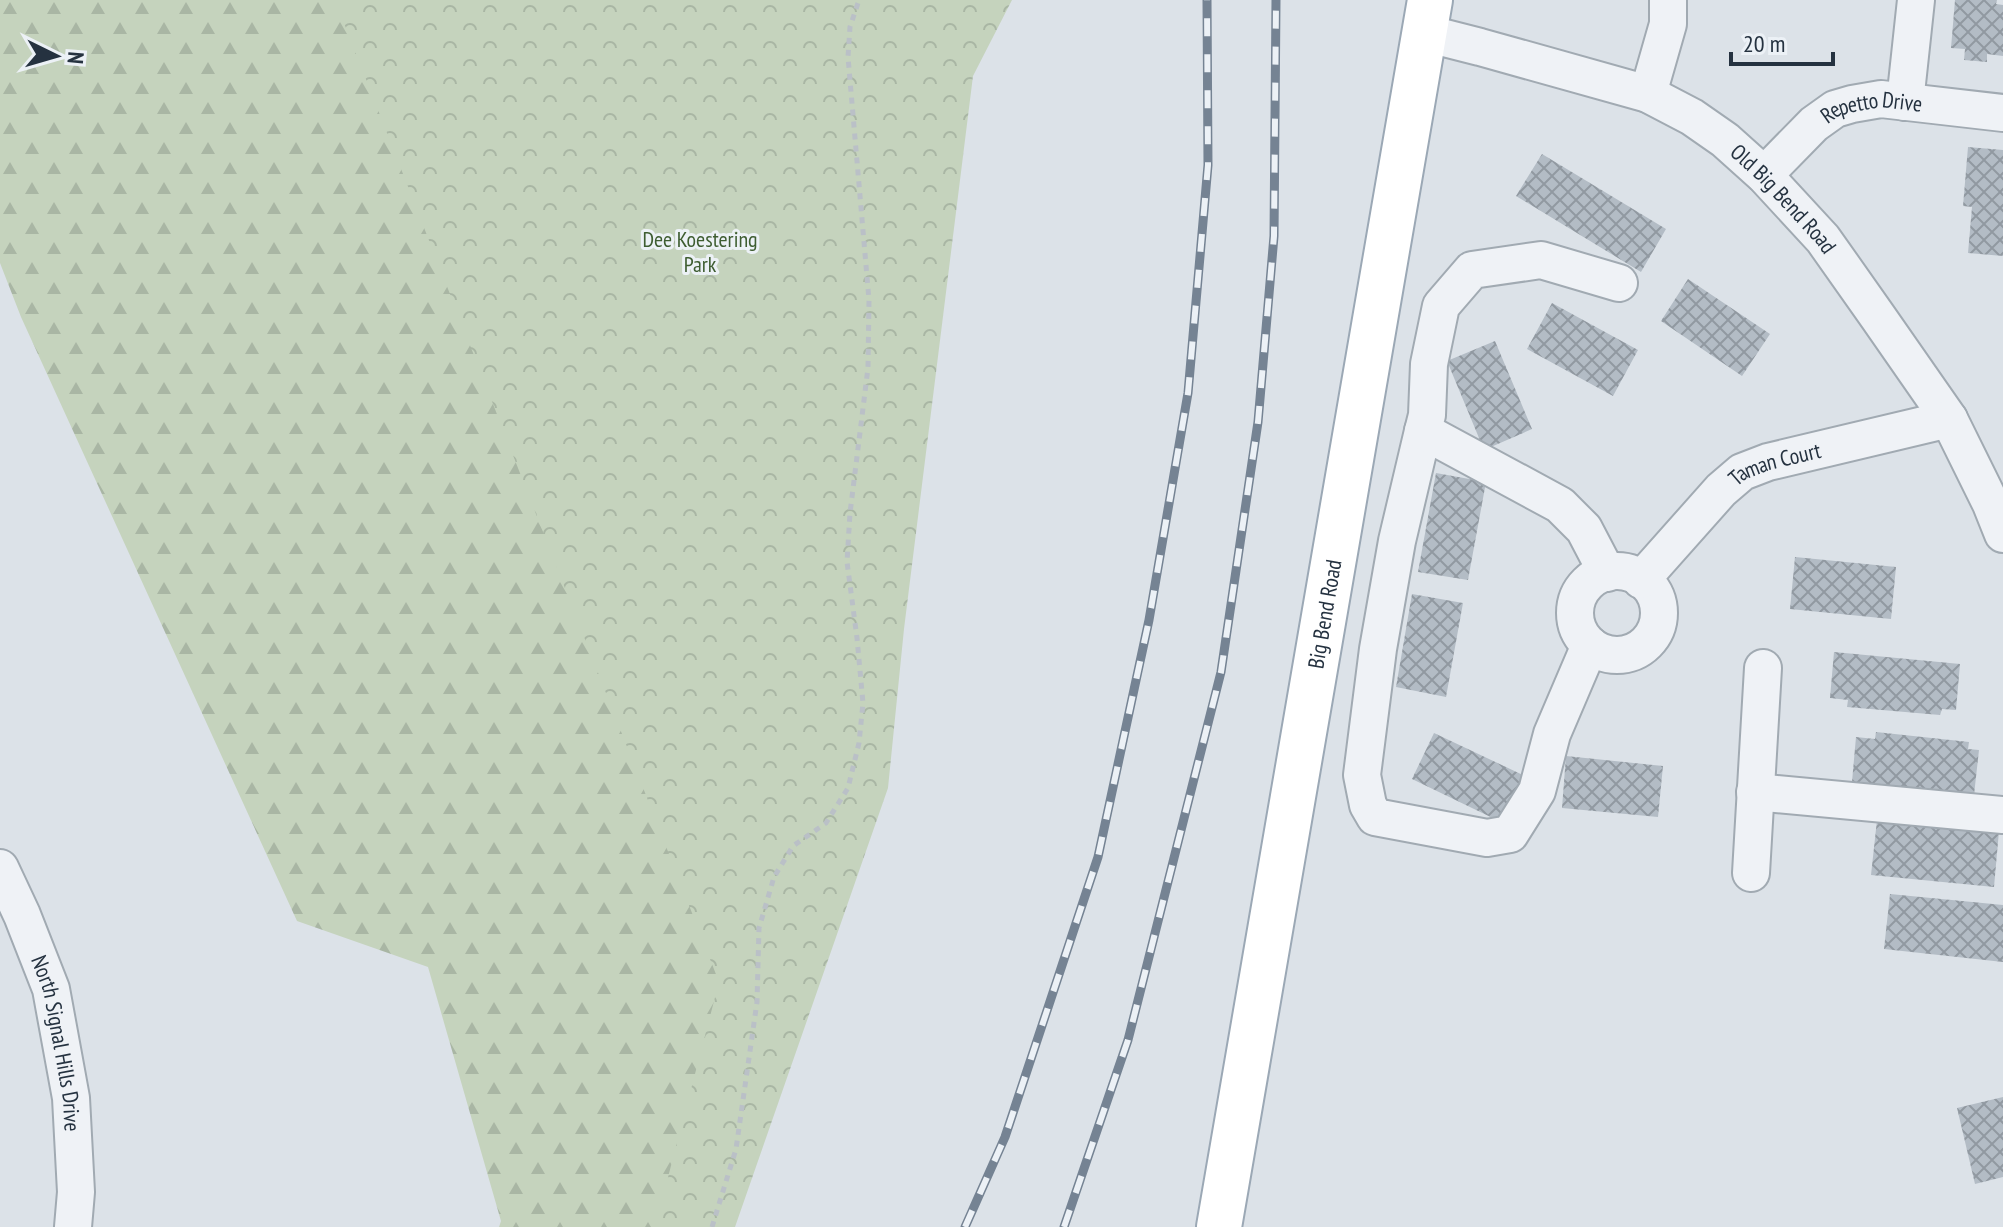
<svg xmlns="http://www.w3.org/2000/svg" width="2003" height="1227" viewBox="0 0 2003 1227" font-family="'PT Sans Narrow',sans-serif">
<style>
.forest{fill:url(#forest-firs)}
.park{fill:url(#park-crowns)}
.building{fill:url(#building-cross-hatch)}
.lines{fill:none;stroke-linecap:round;stroke-linejoin:round}
.minor-casing{stroke:#a1aab2;stroke-width:40}
.major-casing{stroke:#9ba8b5;stroke-width:48}
.path{stroke:#bac0c7;stroke-width:5;stroke-dasharray:6 6;stroke-linecap:butt}
.minor{stroke:#eff2f6;stroke-width:36}
.major{stroke:#fff;stroke-width:44}
.rail-casing{stroke:#758393;stroke-width:9}
.rail{stroke:#ecf1f6;stroke-width:6;stroke-dasharray:18;stroke-linecap:butt}
.labels{text-anchor:middle;stroke-width:6;stroke-linejoin:round;paint-order:stroke}
.street-label{font-size:22px;fill:#253240;stroke:#ecf1f6}
.park-label{font-size:22px;fill:#3e5d31;stroke:#ecf1f6}
</style>
<defs>
<pattern id="forest-firs" width="22" height="20" patternUnits="userSpaceOnUse" patternTransform="scale(2)"><rect width="22" height="20" fill="#c5d3bd"/><path d="M5 1l3.5 6h-7zM16 11l3.5 6h-7z" fill="#a9b6a4"/></pattern>
<pattern id="park-crowns" width="20" height="18" patternUnits="userSpaceOnUse" patternTransform="scale(2)"><rect width="20" height="18" fill="#c5d3bd"/><path d="M2 6a3 3 0 1 1 6 0M12 15a3 3 0 1 1 6 0" fill="none" stroke="#a9b6a4"/></pattern>
<pattern id="building-cross-hatch" width="8" height="8" patternUnits="userSpaceOnUse" patternTransform="scale(2)"><rect width="8" height="8" fill="#b3bcc5"/><path d="M0 0l8 8M0 8l8-8" fill="none" stroke="#9199a1"/></pattern>
</defs>
<rect width="100%" height="100%" fill="#dce2e8"/>
<!-- forest -->
<path class="forest" d="M 0,0 L 595,0 L 729,1025 L 691,1227 L 499,1227 L 501,1221 L 428,967 L 297,921 L 21,317 L 0,263 Z"/>
<!-- park -->
<path class="park" d="M 335,0 L 1012,0 L 973,76 L 904,629 L 888,788 L 735,1227 L 655,1227 L 719,982 Z"/>
<!-- building -->
<path class="building" d="M 1955,0 L 1997,0 L 1996,4 L 2003,5 L 2003,56 L 1987,54 L 1987,62 L 1964,60 L 1965,49 L 1951,48 Z
M 1968,147 L 2003,150 L 2003,256 L 1968,253 L 1972,207 L 1963,206 Z
M 1542,154 L 1666,229 L 1641,272 L 1516,196 Z
M 1688,279 L 1770,334 L 1742,376 L 1661,321 Z
M 1552,303 L 1638,350 L 1613,396 L 1527,349 Z
M 1495,341 L 1532,429 L 1484,450 L 1447,361 Z
M 1436,473 L 1486,482 L 1468,580 L 1418,572 Z
M 1795,557 L 1896,567 L 1891,619 L 1790,609 Z
M 1412,594 L 1463,603 L 1446,697 L 1396,687 Z
M 1834,652 L 1960,664 L 1956,710 L 1942,709 L 1940,715 L 1847,707 L 1848,700 L 1830,698 Z
M 1876,732 L 1969,742 L 1968,749 L 1979,750 L 1974,795 L 1852,782 L 1856,737 L 1875,739 Z
M 1434,733 L 1525,776 L 1503,823 L 1412,779 Z
M 1566,756 L 1663,766 L 1658,817 L 1562,808 Z
M 1877,820 L 1999,831 L 1994,887 L 1871,875 Z
M 1890,894 L 2003,905 L 2003,962 L 1884,949 Z
M 2003,1097 L 2003,1177 L 1975,1184 L 1957,1108 Z"/>
<g class="lines">
<defs>
<g id="minor">
<path id="s1" d="M 1425,33 L 1480,47 L 1648,94 L 1692,117 L 1725,140 L 1764,175 L 1823,239 L 1878,317 L 1949,419 L 1991,504 L 2003,534"/>
<path d="M 1648,94 L 1668,24 L 1668,0"/>
<path d="M 1905,102 L 1916,0"/>
<path id="s2" d="M 1764,175 L 1814,124 L 1835,109 L 1852,104 L 1881,99 L 2003,113"/>
<path d="M 1423,431 L 1397,541 L 1378,649 L 1362,775 L 1368,805 L 1375,817 L 1487,838 L 1510,834 L 1537,791 L 1552,734 L 1590,645"/>
<circle cx="1617" cy="613" r="42"/>
<path d="M 1607,573 L 1584,529 L 1560,505 L 1423,431 L 1427,415 L 1429,364 L 1441,306 L 1472,270 L 1541,260 L 1619,283"/>
<path id="s3" d="M 1641,580 L 1721,490 L 1742,472 L 1768,462 L 1949,419"/>
<path d="M 1755,792 L 2003,815"/>
<path id="s4" d="M 0,868 L 22,915 L 51,989 L 71,1098 L 76,1192 L 73,1227"/>
<path d="M 1751,873 L 1763,668"/>
</g>
<g id="major">
<path id="s5" d="M 1219,1227 L 1430,0"/>
</g>
</defs>
<!-- minor casing -->
<use href="#minor" class="minor-casing"/>
<!-- major casing -->
<use href="#major" class="major-casing"/>
<!-- path -->
<path class="path" d="M 712,1227 L 736,1149 L 757,1002 L 759,928 L 774,877 L 793,846 L 826,823 L 848,788 L 859,743 L 863,703 L 857,638 L 847,562 L 850,513 L 868,368 L 869,300 L 848,57 L 850,27 L 859,0"/>
<!-- minor -->
<use href="#minor" class="minor"/>
<!-- major -->
<use href="#major" class="major"/>
<defs>
<path id="rail" d="M 965,1227 L 1005,1137 L 1098,857 L 1149,620 L 1188,393 L 1208,165 L 1207,0
M 1064,1227 L 1128,1040 L 1221,672 L 1258,422 L 1274,236 L 1276,0"/>
</defs>
<!-- rail casing -->
<use href="#rail" class="rail-casing"/>
<!-- rail -->
<use href="#rail" class="rail"/>
</g>
<g class="labels">
<!-- street labels -->
<g class="street-label">
<text dy="8" stroke="none"><textPath href="#s2" startOffset="134">Repetto Drive</textPath></text>
<text dy="8" stroke="none"><textPath href="#s1" startOffset="404">Old Big Bend Road</textPath></text>
<text dy="8" stroke="none"><textPath href="#s3" startOffset="182">Taman Court</textPath></text>
<text dy="8" stroke="none"><textPath href="#s5" startOffset="622">Big Bend Road</textPath></text>
<text dy="8" stroke="none"><textPath href="#s4" startOffset="186">North Signal Hills Drive</textPath></text>
</g>
<!-- park labels -->
<g class="park-label">
<text x="700" y="247">Dee Koestering<tspan x="700" dy="25">Park</tspan></text>
</g>
</g>
<!-- north arrow -->
<g transform="translate(56 56) rotate(95)" stroke="#ecf1f6" stroke-width="6" paint-order="stroke">
<path d="M0-6L14 30L0 20L-14 30Z" fill="#253240"/>
<text y="-12" font-size="22" font-weight="bold" text-anchor="middle" fill="#253240">N</text>
</g>
<!-- scale -->
<path d="M1731 52v12h102v-12" fill="none" stroke="#253240" stroke-width="4"/>
<text x="1743" y="52" font-size="24" fill="#253240" stroke="#ecf1f6" stroke-width="6" paint-order="stroke">20 m</text>
</svg>
